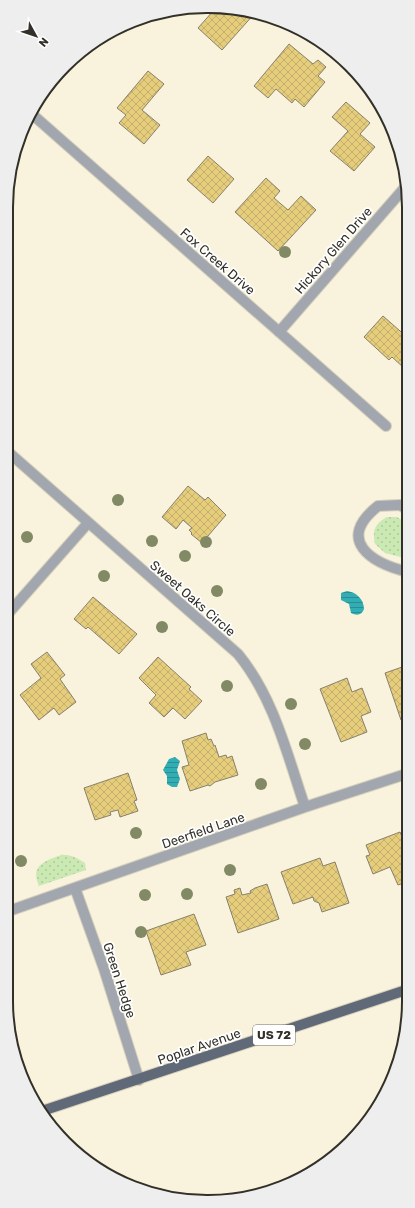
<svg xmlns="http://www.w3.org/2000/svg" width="415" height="1208" viewBox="0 0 415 1208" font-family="Rubik,sans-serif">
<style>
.grass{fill:url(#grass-dots)}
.water{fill:url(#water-rules)}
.building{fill:url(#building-cross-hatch);stroke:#86816e}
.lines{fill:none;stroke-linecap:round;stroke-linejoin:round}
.street-casing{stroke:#d5d0bc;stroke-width:12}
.primary-casing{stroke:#d5d0bc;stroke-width:12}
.street{stroke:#a2a7af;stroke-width:10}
.primary{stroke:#606977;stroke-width:10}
.tree{fill:#818a64}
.labels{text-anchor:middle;stroke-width:3.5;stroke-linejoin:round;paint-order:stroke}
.shield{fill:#fff;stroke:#706e68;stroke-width:1}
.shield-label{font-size:12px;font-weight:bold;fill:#323028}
.street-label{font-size:13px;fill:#323028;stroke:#fff}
.rim{fill:none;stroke:#323028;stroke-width:2}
</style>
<defs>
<pattern id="grass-dots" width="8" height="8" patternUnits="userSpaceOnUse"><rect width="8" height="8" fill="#cbe9b3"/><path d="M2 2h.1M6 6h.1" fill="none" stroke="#afc89a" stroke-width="1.8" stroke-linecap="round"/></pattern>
<pattern id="water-rules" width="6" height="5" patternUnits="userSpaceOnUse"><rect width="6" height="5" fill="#31aeb3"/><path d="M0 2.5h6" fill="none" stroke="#2a8e92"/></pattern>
<pattern id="building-cross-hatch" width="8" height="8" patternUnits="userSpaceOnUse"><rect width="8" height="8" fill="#e5cd7c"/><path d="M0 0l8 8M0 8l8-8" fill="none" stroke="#c5b06b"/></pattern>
</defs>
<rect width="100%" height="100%" fill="#f9f3dd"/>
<!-- grass -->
<path class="grass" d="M 387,517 L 397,517 L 408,524 L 408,559 L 385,553 L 375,544 C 372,531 375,523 387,517 Z
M 61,855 C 70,854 77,858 85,863 L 86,870 L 39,886 C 30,866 44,861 61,855 Z"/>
<!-- water -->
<path class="water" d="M 347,591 C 356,592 364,599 364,609 C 362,615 357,616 351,613 L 349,604 L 341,600 L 341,593 Z
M 175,757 L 180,761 L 177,770 L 180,779 L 177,787 L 172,787 L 167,784 L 167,776 L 163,770 L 169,759 Z"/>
<!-- building -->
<path class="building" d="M 214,10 L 255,13 L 222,50 L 198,28 Z
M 289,44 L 313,64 L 318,60 L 326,67 L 318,76 L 325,82 L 304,107 L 295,99 L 292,103 L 276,89 L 268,98 L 254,86 Z
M 148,71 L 164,84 L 142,110 L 160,125 L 144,144 L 119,123 L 126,115 L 117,108 Z
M 346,102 L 370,123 L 360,134 L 375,147 L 354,171 L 330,151 L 348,131 L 332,117 Z
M 208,156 L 234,179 L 213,203 L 187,180 Z
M 266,178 L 280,191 L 274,198 L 288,210 L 301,196 L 316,210 L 278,251 L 235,212 Z
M 383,316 L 408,338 L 408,364 L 404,368 L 392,357 L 389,360 L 364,337 Z
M 188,486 L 205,500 L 208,497 L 226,515 L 202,543 L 191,534 L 192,533 L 189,530 L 192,528 L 183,520 L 176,529 L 162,517 Z
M 93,597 L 137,634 L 119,654 L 88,627 L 86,629 L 74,619 Z
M 47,652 L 65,675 L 60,679 L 76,702 L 59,715 L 54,708 L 39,720 L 20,695 L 41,678 L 31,664 Z
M 158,657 L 191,687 L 189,689 L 202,701 L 185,719 L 173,708 L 164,717 L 149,703 L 156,695 L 139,678 Z
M 408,665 L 408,717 L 401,720 L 385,673 Z
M 347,678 L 352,692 L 362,688 L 371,712 L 361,716 L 367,732 L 341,742 L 320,689 Z
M 206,733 L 208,740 L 211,739 L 214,746 L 215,745 L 219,757 L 226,755 L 227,758 L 232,756 L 238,775 L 215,782 L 210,786 L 208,785 L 190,791 L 182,767 L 189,765 L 182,741 Z
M 128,773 L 137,800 L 134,801 L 138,811 L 120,817 L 118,810 L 110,812 L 111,815 L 95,820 L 84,788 Z
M 400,832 L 409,853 L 409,881 L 398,885 L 390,867 L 373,874 L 366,856 L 370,855 L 366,845 Z
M 320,858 L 323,866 L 335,862 L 349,903 L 322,912 L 319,903 L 314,901 L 313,897 L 293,904 L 281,872 Z
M 267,884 L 279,919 L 238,933 L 226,897 L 235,894 L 234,890 L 240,888 L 242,895 L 251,893 L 250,891 L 255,888 Z
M 194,914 L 206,945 L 186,952 L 191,965 L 161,975 L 146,931 Z"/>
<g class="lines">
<defs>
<path id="street" d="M 33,115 L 386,426
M 279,332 L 407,185
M 6,450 L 238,654 C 274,698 287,754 305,807
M 408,510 L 400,505 L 378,506 C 335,540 371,563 408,572
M 6,616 L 88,523
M 75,888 L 104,969 L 139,1080
M 6,912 L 305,807 L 409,773"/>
<path id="primary" d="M 42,1111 L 409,989"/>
</defs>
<!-- street casing -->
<use href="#street" class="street-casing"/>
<!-- primary casing -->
<use href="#primary" class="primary-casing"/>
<!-- street -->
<use href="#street" class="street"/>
<!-- primary -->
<use href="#primary" class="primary"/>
</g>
<!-- trees -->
<g class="tree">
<circle cx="285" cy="252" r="6"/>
<circle cx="118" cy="500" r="6"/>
<circle cx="27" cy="537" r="6"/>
<circle cx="152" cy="541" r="6"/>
<circle cx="206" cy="542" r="6"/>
<circle cx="185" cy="556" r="6"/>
<circle cx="104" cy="576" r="6"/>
<circle cx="217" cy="591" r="6"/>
<circle cx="162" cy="627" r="6"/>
<circle cx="227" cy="686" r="6"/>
<circle cx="291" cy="704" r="6"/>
<circle cx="305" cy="744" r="6"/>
<circle cx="261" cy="784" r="6"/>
<circle cx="136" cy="833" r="6"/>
<circle cx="21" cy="861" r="6"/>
<circle cx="230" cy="870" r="6"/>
<circle cx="187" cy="894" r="6"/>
<circle cx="145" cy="895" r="6"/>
<circle cx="141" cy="932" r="6"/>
</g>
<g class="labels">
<!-- shield labels -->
<rect class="shield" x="253" y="1025" width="42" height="20" rx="3"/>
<g class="shield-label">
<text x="274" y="1039">US 72</text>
</g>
<!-- street labels -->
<g class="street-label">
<text transform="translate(333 250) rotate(-49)" y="5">Hickory Glen Drive</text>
<text transform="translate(218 261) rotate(41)" y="5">Fox Creek Drive</text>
<text transform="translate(193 598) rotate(41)" y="5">Sweet Oaks Circle</text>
<text transform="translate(203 830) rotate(-19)" y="5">Deerfield Lane</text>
<text transform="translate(120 980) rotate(72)" y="5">Green Hedge</text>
<text transform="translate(199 1046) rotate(-19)" y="5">Poplar Avenue</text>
</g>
</g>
<!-- crop -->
<path d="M0 0H415V1208H0ZM207 13H208A194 194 0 0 1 402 207V1001A194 194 0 0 1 208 1195H207A194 194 0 0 1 13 1001V207A194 194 0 0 1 207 13Z" fill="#efeeee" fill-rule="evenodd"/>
<path class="rim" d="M207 13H208A194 194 0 0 1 402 207V1001A194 194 0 0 1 208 1195H207A194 194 0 0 1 13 1001V207A194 194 0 0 1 207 13Z"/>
<!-- north arrow -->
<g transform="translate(36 36) rotate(130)" stroke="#ffffff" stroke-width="3" paint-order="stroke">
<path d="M0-3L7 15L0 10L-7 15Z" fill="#323028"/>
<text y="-6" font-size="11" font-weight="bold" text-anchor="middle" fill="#323028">N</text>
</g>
</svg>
